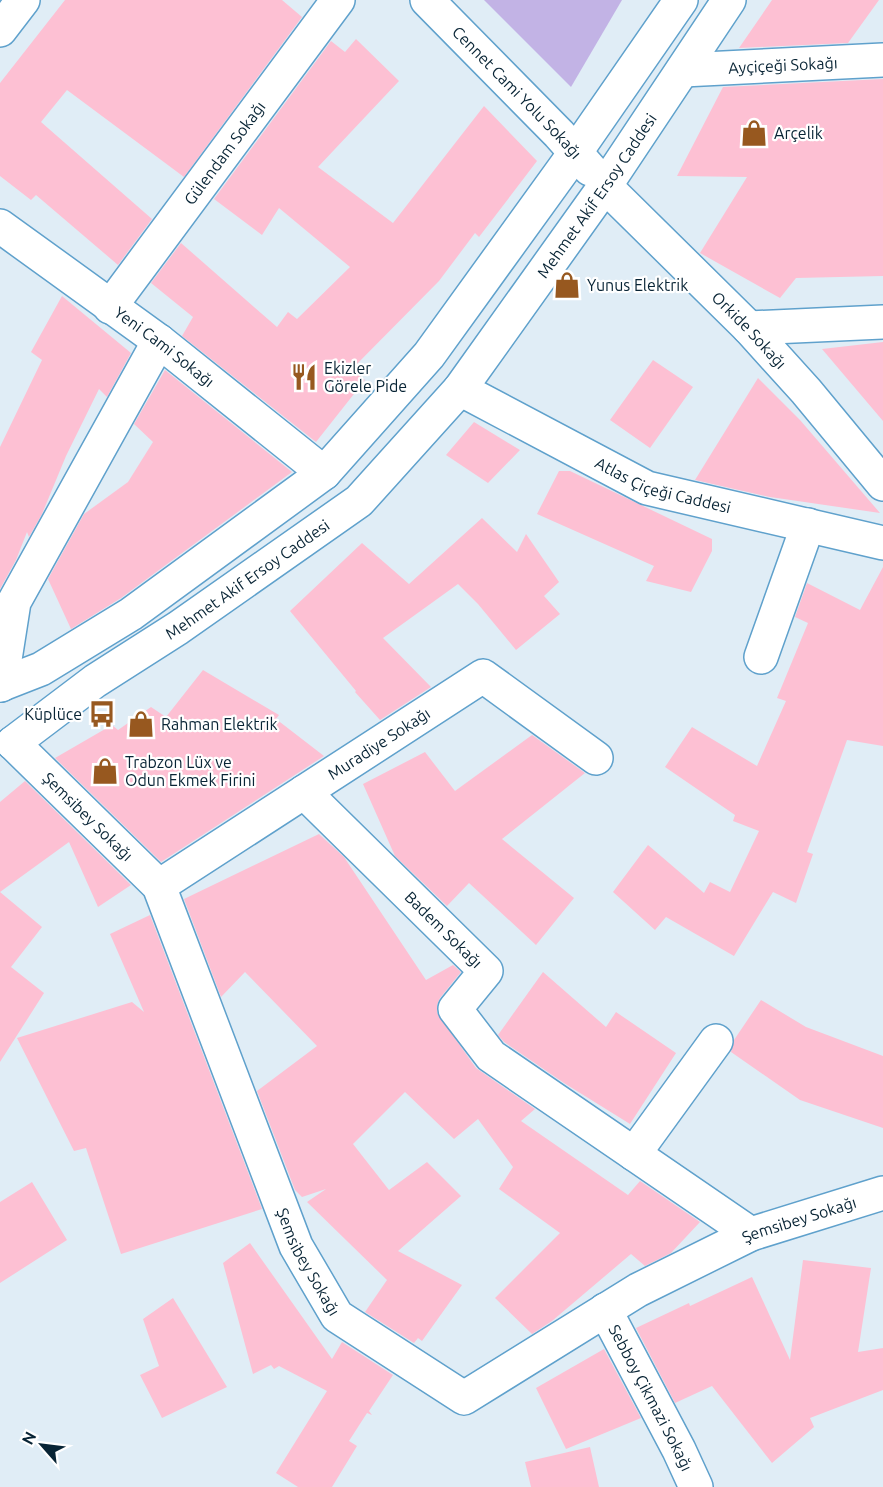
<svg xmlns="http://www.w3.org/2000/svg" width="883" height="1487" viewBox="0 0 883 1487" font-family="Ubuntu,sans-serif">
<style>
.green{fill:#c2b3e5}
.building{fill:#fdc0d3}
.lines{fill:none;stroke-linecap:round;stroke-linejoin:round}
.street-casing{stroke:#5fa1cc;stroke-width:36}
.secondary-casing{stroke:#5fa1cc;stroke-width:36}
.street{stroke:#fff;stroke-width:33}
.secondary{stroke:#fff;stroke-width:33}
.labels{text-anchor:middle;stroke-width:4.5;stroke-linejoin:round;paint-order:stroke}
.street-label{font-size:16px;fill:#082435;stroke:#fff}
.poi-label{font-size:16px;fill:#082435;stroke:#fff;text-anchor:start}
</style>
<rect width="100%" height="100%" fill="#e0edf6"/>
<!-- green -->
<path class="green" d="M 484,0 L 622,0 L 571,87 Z"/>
<!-- building -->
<path class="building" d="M 65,0 L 282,0 L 302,17 L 184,177 L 67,90 L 41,122 L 152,219 L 118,265 L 36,195 L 31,200 L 0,176 L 0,83 Z
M 772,0 L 879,0 L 848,43 L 739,48 Z
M 356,39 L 399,81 L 318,167 L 393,223 L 484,106 L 537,161 L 479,237 L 475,233 L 439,281 L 352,369 L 365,380 L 316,442 L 182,336 L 193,317 L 151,283 L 181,243 L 277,327 L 288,312 L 297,319 L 350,267 L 279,208 L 262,235 L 214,199 L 331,41 L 345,52 Z
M 883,79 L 883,276 L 796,278 L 780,298 L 700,253 L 747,177 L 677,176 L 723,87 Z
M 62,296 L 131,353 L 107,397 L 99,389 L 66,456 L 42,514 L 29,537 L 27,532 L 16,560 L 0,589 L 0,447 L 42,360 L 31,352 Z
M 883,342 L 883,421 L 822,349 Z
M 653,360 L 693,387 L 650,448 L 610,420 Z
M 165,370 L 292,472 L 121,598 L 71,629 L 48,579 L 84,514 L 128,482 L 153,442 L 134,424 Z
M 758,378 L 800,420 L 880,513 L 770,497 L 695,480 Z
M 474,422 L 520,450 L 488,483 L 446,455 Z
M 559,471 L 570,471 L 712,539 L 712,551 L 691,592 L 646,581 L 654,566 L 537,514 Z
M 482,518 L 517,552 L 526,534 L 559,582 L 544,596 L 560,614 L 516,650 L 478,604 L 458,584 L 383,638 L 431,687 L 380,720 L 355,692 L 356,691 L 290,611 L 362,543 L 409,584 Z
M 883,567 L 883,746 L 847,740 L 807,852 L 813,854 L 796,903 L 773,892 L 734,956 L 666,917 L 655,930 L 613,892 L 648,845 L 704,893 L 710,882 L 730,892 L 759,831 L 733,821 L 735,815 L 665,767 L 692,727 L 757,766 L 786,701 L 777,698 L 808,623 L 795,617 L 807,583 L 860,610 Z
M 203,670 L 279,715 L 276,719 L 324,756 L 161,862 L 55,758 L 112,725 L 118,730 L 151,707 L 166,717 Z
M 532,735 L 585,773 L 502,839 L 574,898 L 536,945 L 469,883 L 447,906 L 395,856 L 363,784 L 425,752 L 455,791 Z
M 25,781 L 131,885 L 98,907 L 69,842 L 0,892 L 0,802 Z
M 319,834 L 344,857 L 426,980 L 453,965 L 461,972 L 440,998 L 437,1005 L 437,1013 L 476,1068 L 535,1109 L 521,1121 L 628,1195 L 640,1181 L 700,1222 L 671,1253 L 645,1266 L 631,1254 L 552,1321 L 532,1334 L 495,1298 L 560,1233 L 499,1189 L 513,1167 L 478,1119 L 454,1139 L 405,1092 L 353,1144 L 389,1190 L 427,1162 L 461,1196 L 398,1251 L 462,1285 L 422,1341 L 418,1338 L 414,1343 L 365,1312 L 387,1280 L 307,1202 L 326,1189 L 302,1197 L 295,1190 L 257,1091 L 317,1046 L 245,972 L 221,997 L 184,899 Z
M 0,892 L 42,927 L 11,967 L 44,993 L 0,1062 Z
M 150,915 L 262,1209 L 121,1254 L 86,1148 L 74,1151 L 17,1038 L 132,1002 L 144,1012 L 110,934 Z
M 543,972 L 606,1027 L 616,1012 L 676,1053 L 630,1124 L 564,1083 L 504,1042 L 498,1035 Z
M 761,1000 L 806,1027 L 883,1056 L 883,1128 L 800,1100 L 731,1052 L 734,1040 Z
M 32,1182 L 67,1240 L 0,1283 L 0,1202 Z
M 250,1243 L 332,1359 L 342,1342 L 393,1375 L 369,1411 L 372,1415 L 367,1413 L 349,1441 L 357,1446 L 332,1487 L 298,1487 L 276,1473 L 327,1391 L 279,1366 L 274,1369 L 271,1365 L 253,1374 L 223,1263 Z
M 803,1260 L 871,1268 L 858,1352 L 883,1348 L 883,1390 L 810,1418 L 814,1427 L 772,1463 L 712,1386 L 675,1403 L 636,1328 L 689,1303 L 690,1306 L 752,1277 L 790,1360 Z
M 173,1298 L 227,1387 L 162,1418 L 140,1375 L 159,1366 L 143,1319 Z
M 604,1349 L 641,1418 L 566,1449 L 536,1388 Z
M 590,1447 L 599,1487 L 531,1487 L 525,1462 Z"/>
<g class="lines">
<defs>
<g id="street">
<path d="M 0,30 L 23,0"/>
<path id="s1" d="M 683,70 L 883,60"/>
<path id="s2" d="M 605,186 L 749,328 L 806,391 L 883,484"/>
<path id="s3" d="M 0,226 L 159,341 L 324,473"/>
<path id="s4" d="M 110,307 L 338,0"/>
<path d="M 749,328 L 883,322"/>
<path id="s5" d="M 460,389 L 647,488 L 883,543"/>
<path d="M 761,657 L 808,525"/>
<path d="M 1,685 L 14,602 L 159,341"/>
<path id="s6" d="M 13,743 L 159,886 L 296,1246 L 337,1316 L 464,1398 L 638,1290 L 751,1234 L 883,1193"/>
<path id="s7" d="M 304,792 L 486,971 L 455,1009 L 491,1056 L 751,1234"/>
<path id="s8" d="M 159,886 L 483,676 L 596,758"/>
<path d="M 634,1154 L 716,1041"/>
<path id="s9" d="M 605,1310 L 679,1450 L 696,1487"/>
</g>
<g id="secondary">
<path id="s10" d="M 427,0 L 559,134 L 590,169"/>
<path d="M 0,685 L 41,669 L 131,614 L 324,473 L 429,355 L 575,153 L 681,0"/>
<path id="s11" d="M 13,743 L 95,681 L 178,628 L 359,501 L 460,389 L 605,186 L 729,0"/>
</g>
</defs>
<!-- street casing -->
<use href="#street" class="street-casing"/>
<!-- secondary casing -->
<use href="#secondary" class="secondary-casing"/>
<!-- street -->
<use href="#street" class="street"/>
<!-- secondary -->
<use href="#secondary" class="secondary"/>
</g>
<!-- icons -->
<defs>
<symbol id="shop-bare" viewBox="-9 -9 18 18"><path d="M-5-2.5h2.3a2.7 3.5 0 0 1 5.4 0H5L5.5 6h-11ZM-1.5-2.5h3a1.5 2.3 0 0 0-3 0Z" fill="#97581f" stroke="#fff" stroke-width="2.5" paint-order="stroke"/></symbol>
<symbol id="restaurant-bare" viewBox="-9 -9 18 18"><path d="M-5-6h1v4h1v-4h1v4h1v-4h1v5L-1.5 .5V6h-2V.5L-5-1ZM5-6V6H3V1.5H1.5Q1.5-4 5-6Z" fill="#97581f" stroke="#fff" stroke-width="2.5" paint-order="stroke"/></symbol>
<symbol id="bus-bare" viewBox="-9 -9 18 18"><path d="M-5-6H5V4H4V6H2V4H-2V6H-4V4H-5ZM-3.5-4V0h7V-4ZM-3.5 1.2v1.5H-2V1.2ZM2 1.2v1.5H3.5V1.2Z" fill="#97581f" stroke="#fff" stroke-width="2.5" paint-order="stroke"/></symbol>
</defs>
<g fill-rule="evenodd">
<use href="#shop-bare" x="735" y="114" width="38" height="38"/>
<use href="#shop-bare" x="548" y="266" width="38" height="38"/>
<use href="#restaurant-bare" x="285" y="358" width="38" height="38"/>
<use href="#bus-bare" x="83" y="695" width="38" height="38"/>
<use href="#shop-bare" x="122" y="705" width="38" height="38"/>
<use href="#shop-bare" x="86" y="752" width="38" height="38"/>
</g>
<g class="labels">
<!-- street labels -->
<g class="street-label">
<text dy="6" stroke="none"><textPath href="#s1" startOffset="100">Ayçiçeği Sokağı</textPath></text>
<text dy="6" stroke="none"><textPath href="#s10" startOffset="129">Cennet Cami Yolu Sokağı</textPath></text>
<text dy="6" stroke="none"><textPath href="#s4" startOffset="192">Gülendam Sokağı</textPath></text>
<text dy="6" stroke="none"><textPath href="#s11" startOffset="810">Mehmet Akif Ersoy Caddesi</textPath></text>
<text dy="6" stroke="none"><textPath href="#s2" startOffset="204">Orkide Sokağı</textPath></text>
<text dy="6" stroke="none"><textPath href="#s3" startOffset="204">Yeni Cami Sokağı</textPath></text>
<text dy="6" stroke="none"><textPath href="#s5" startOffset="226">Atlas Çiçeği Caddesi</textPath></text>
<text dy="6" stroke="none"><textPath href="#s11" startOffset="286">Mehmet Akif Ersoy Caddesi</textPath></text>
<text dy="6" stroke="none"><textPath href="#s8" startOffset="262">Muradiye Sokağı</textPath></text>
<text dy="6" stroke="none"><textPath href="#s6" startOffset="105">Şemsibey Sokağı</textPath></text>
<text dy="6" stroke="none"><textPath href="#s7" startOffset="196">Badem Sokağı</textPath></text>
<text dy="6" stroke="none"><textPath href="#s6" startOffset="1203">Şemsibey Sokağı</textPath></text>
<text dy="6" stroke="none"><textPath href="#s6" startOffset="609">Şemsibey Sokağı</textPath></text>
<text dy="6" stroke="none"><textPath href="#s9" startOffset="99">Sebboy Çikmazi Sokağı</textPath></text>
</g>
<!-- poi labels -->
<g class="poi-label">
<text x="774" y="139">Arçelik</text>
<text x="587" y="291">Yunus Elektrik</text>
<text x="324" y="374">Ekizler<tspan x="324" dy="18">Görele Pide</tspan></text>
<text x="82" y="720" text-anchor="end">Küplüce</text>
<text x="161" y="730">Rahman Elektrik</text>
<text x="125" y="768">Trabzon Lüx ve<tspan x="125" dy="18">Odun Ekmek Firini</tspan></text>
</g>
</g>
<!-- north arrow -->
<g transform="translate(42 1445) rotate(298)" stroke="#ffffff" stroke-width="4.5" paint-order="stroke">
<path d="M0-4.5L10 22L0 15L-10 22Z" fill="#082435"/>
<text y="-9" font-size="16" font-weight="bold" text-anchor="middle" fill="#082435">N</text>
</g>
</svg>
